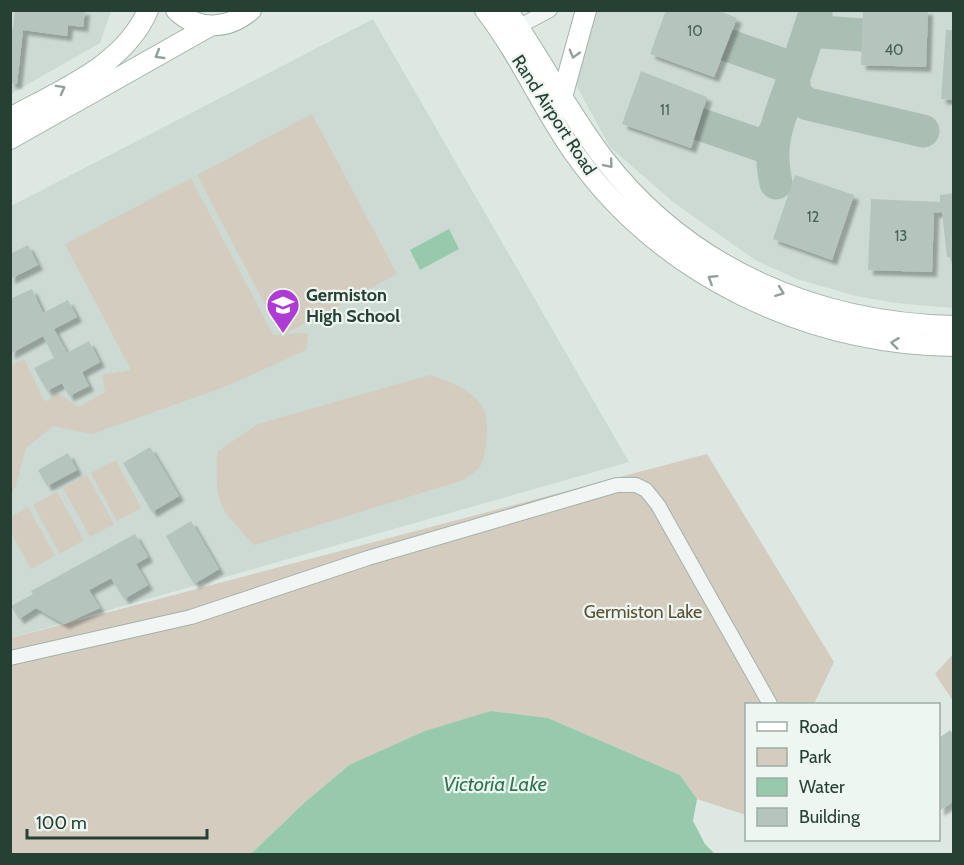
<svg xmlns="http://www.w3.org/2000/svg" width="964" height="865" viewBox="0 0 964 865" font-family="Cabin,sans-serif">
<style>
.built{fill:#ccdad3}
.green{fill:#d3ccbf}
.water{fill:#97caac}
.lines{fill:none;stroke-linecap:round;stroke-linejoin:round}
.taxiway{stroke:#aabeb4;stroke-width:33}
.building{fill:#b5c5be;filter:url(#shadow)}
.street-casing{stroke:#a3b2ab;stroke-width:16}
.secondary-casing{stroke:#a3b2ab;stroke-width:22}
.street{stroke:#f1f6f4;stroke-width:14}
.secondary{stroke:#fff;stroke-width:20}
.oneway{stroke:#92a09a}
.labels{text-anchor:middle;stroke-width:4.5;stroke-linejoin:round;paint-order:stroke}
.number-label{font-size:15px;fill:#4a6156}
.street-label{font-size:18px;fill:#264034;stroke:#edf6f1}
.poi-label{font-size:18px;font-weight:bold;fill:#264034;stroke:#edf6f1;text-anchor:start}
.park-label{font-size:18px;fill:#5c5033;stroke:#edf6f1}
.water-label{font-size:20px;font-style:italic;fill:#2f764f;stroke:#edf6f1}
</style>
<defs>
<filter id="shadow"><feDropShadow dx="5" dy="5" stdDeviation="1.5" flood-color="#0004"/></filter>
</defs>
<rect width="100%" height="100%" fill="#dee8e3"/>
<!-- built -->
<path class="built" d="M 11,11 L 111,11 L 100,43 L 11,94 Z
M 595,11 L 953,11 L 953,308 L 895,303 L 856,296 L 797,279 L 755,260 L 673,202 L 610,147 L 575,83 Z
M 373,19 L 629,462 L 11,638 L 11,206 Z"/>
<!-- green -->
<path class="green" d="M 312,114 L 397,274 L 285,334 L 308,333 L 306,350 L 227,386 L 92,434 L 53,426 L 26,448 L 15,488 L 11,491 L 11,366 L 24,359 L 45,402 L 58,393 L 78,407 L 105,392 L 102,375 L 131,370 L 65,244 L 191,178 L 273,335 L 281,335 L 197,175 Z
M 430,375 C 448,381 471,389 482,406 C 490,417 487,452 481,465 C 478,471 469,476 463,480 L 254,545 C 218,506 215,506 217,452 L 258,424 Z
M 707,454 L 834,662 L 814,704 L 746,704 L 746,815 L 697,799 L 680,775 L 548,718 L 491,711 L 349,765 L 304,803 L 251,854 L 11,854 L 11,638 Z
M 116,460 L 141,508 L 117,521 L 91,473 Z
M 87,475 L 114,524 L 90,537 L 63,488 Z
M 57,492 L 84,540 L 60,554 L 33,505 Z
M 28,507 L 55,556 L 31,569 L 11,533 L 11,517 Z
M 953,654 L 953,701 L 935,674 Z"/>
<!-- water -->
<path class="water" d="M 449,229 L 459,249 L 420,270 L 410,250 Z
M 491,711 L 548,718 L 680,775 L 697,799 L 693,821 L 705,844 L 715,854 L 251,854 L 304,803 L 349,765 L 425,731 Z"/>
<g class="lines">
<!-- taxiway -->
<path class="taxiway" d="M 816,10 L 794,77 C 793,89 796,99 808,104 L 923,131
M 816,12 L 816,21 L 823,32 L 862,35
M 727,45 L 784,65 L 793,65 L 801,57
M 699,124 L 760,145 L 768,142 L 775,132
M 776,183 C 766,140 781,116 794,77"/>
</g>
<!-- building -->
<path class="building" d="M 15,10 L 85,10 L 83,27 L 68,25 L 67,36 L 23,30 L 17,84 L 10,83 L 10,29 L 13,29 Z
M 666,10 L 717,10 L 737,18 L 714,77 L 650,54 Z
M 863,10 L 928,10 L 926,67 L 861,65 Z
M 946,30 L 954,30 L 954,100 L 941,99 Z
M 641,71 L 707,97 L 691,148 L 622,124 Z
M 795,175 L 854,195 L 832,260 L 773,239 Z
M 954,193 L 954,257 L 947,257 L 942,212 L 934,213 L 932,272 L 868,270 L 871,199 L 940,202 L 940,195 Z
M 28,245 L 38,265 L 10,279 L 10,254 Z
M 32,289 L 43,313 L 68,300 L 77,317 L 54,329 L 67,353 L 89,341 L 100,362 L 82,372 L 89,386 L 69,396 L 62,383 L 47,391 L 34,368 L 54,358 L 43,336 L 10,354 L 10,299 Z
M 150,447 L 179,496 L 152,512 L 123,463 Z
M 68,453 L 77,470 L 47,486 L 38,470 Z
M 191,521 L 219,569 L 194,584 L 166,536 Z
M 135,534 L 148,557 L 136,564 L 148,585 L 124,599 L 111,578 L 89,590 L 100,608 L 64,624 L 36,608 L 19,619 L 11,606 L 33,594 L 31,591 Z
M 950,730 L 954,735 L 954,801 L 939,811 L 939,738 Z"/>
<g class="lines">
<defs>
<path id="street" d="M 512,30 L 550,10
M 10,658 L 191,617 L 368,558 L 617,485 L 636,485 L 646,490 L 658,505 L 770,704"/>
<path id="secondary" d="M 176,10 C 198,32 229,29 251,10
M 485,10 C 520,55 542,108 574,153 C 660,275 806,344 954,346
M 507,10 C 541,59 568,112 604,159 C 689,269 817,323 954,326
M 562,97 L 586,10
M 10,118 C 60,90 124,66 148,10
M 10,139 L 210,26"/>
</defs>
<!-- street casing -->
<use href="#street" class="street-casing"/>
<!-- secondary casing -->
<use href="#secondary" class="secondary-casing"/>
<!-- street -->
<use href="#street" class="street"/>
<!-- secondary -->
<use href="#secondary" class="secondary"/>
</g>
<!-- one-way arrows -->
<defs><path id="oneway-chevron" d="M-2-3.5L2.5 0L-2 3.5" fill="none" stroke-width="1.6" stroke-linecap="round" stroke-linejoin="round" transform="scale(1.5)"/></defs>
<g class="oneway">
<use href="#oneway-chevron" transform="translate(574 54) rotate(106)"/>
<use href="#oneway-chevron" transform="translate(159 55) rotate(150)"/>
<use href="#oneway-chevron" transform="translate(61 89) rotate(-29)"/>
<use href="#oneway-chevron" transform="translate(609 164) rotate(50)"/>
<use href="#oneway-chevron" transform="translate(712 279) rotate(-148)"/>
<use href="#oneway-chevron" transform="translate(780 292) rotate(21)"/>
<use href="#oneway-chevron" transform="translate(895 343) rotate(-173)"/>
</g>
<!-- icons -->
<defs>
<symbol id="school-pin" viewBox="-11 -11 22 30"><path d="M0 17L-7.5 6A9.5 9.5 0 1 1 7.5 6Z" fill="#ae3cd4" stroke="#edf6f1"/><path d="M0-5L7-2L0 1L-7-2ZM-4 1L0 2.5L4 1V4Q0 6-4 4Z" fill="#fff"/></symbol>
</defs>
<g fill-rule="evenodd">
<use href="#school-pin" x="264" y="286" width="38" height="52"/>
</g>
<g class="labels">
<!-- number labels -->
<g class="number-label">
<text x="695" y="36">10</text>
<text x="894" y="55">40</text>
<text x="665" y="115">11</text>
<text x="813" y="222">12</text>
<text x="901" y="241">13</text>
</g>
<!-- street labels -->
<g class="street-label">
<text transform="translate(554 115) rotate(57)" y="6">Rand Airport Road</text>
</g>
<!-- poi labels -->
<g class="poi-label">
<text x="306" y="301">Germiston<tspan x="306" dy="21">High School</tspan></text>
</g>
<!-- park labels -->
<g class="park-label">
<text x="643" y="618">Germiston Lake</text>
</g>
<!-- water labels -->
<g class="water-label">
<text x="495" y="791">Victoria Lake</text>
</g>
</g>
<!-- border -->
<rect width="964" height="865" fill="none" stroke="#264034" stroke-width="24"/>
<!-- legend -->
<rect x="745" y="703" width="195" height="138" fill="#edf6f1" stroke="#9dada5" stroke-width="1.5"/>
<rect x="757" y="722" width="30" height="9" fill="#ffffff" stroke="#9dada5" stroke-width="1.5"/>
<text x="799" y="733" font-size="18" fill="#264034">Road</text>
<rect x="757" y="748" width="30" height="18" fill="#d3ccbf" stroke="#9dada5" stroke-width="1.5"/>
<text x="799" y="763" font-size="18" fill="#264034">Park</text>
<rect x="757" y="778" width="30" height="18" fill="#97caac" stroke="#9dada5" stroke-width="1.5"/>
<text x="799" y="793" font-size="18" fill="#264034">Water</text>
<rect x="757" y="808" width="30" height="18" fill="#b5c5be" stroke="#9dada5" stroke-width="1.5"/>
<text x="799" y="823" font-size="18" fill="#264034">Building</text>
<!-- scale -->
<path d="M27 829v9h180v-9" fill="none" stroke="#264034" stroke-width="3"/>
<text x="36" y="829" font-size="18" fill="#264034" stroke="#edf6f1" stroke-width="4.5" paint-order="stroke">100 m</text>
</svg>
